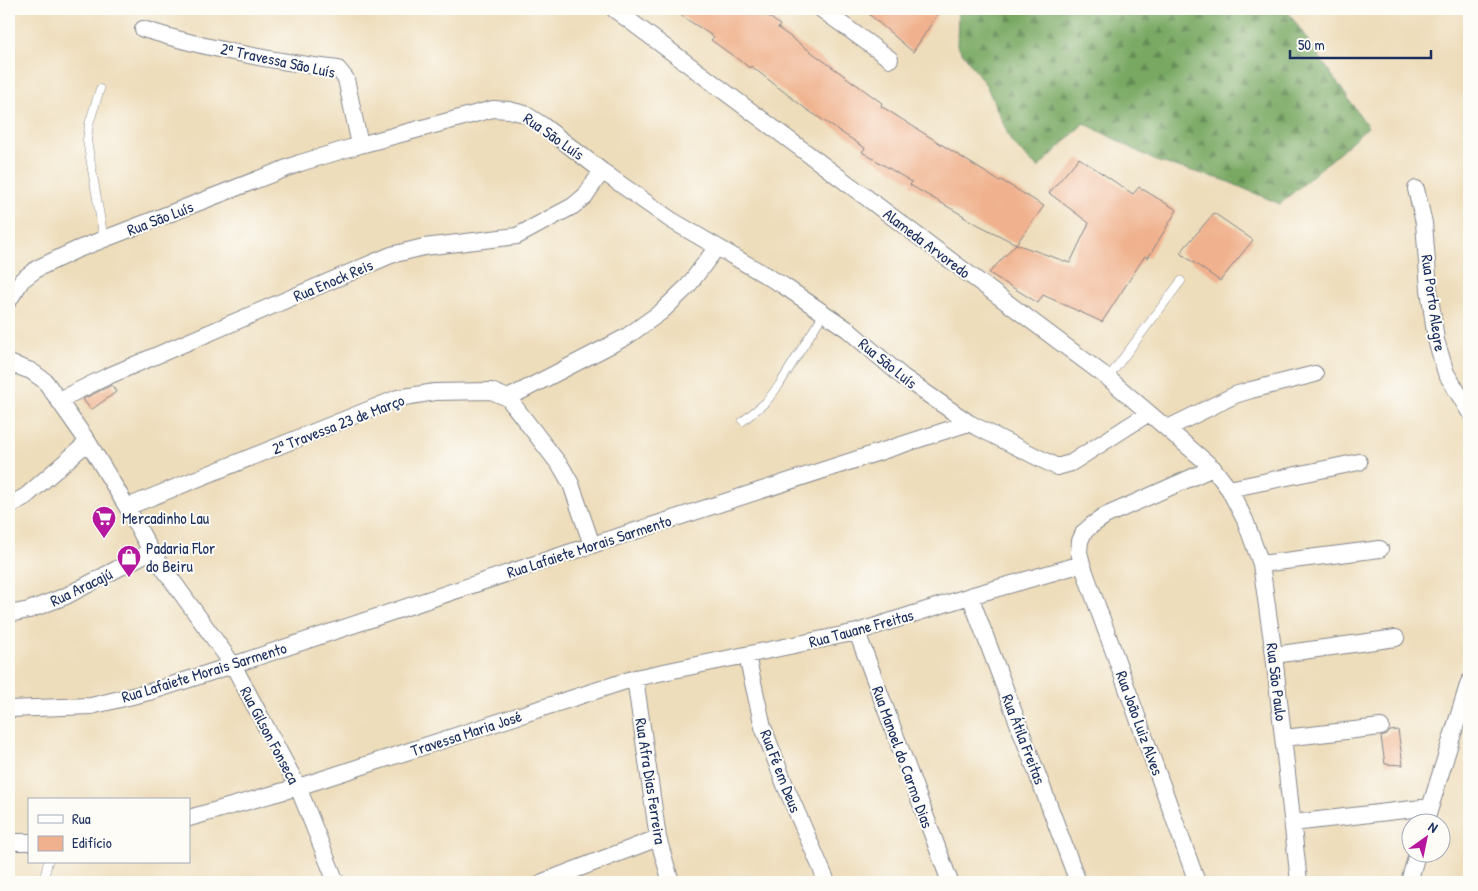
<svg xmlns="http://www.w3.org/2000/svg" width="1478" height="891" viewBox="0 0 1478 891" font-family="'Patrick Hand',sans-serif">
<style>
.forest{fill:url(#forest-firs);stroke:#4a6c60}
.building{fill:#f0b28e}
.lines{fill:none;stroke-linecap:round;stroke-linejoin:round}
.lane-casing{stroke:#84868c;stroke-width:9}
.street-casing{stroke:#84868c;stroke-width:18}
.lane{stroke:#fff;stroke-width:8}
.street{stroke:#fff;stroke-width:16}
.labels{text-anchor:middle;stroke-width:4;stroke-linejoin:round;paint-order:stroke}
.street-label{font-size:16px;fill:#1b2f5e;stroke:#fdfcf7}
.poi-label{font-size:16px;fill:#1b2f5e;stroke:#fdfcf7;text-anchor:start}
</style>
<defs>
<pattern id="forest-firs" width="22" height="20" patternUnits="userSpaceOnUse" patternTransform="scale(1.25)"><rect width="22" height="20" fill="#78a862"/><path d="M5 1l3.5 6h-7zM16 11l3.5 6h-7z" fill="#628954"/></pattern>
</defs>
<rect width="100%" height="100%" fill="#fdfcf7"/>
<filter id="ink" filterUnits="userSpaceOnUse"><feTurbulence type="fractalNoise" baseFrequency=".02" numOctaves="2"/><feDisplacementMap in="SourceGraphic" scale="10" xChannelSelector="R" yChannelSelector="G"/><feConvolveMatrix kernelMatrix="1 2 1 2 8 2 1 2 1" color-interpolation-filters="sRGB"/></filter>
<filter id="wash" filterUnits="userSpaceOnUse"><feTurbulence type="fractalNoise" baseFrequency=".0096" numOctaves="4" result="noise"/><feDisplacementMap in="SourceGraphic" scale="20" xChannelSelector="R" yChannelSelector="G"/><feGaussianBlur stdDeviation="1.12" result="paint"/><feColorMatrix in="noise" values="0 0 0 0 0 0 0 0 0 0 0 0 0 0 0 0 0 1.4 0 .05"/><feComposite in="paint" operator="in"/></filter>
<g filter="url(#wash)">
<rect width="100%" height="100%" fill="#edb"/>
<!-- forest -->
<path class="forest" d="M 958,9 L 1286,9 L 1368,127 L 1280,204 L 1224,180 L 1156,161 L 1084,123 L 1038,168 L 1012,143 L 986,85 L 957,45 Z"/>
<g id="blocks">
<!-- building -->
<path class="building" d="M 671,9 L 759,9 L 780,25 L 778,28 L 882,103 L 881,106 L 999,181 L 1001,180 L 1044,206 L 1016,244 L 963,217 L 964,216 L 910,185 L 912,182 L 862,152 L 865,148 L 806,109 L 751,66 L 750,68 L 711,40 L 714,37 Z
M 863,9 L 941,9 L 913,52 Z
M 1079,158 L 1133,194 L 1139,187 L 1177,210 L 1148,258 L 1145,256 L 1102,322 L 1043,295 L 1038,303 L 989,273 L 1016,244 L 1070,263 L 1089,223 L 1049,193 Z
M 1214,213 L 1253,240 L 1220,281 L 1180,253 Z
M 112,385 L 116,392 L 91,410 L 83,399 Z
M 1398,730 L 1403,765 L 1385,764 L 1381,737 L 1387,735 L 1390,731 Z"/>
</g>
</g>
<g filter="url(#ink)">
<use href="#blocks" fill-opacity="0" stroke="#84868c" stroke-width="1"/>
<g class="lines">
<defs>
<path id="lane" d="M 100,89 L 89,124 L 87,140 L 104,240
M 1108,378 L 1181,281
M 743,421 L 766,402 L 779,385 L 824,313
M 43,882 L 48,862"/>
<path id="street" d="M 614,9 L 1108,378 L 1213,468 L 1229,489 L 1245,520 L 1261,564 L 1274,655 L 1299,882
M 821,9 L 890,59
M 143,29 C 206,49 272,61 338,69 L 346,79 L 360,145
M 1416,189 L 1424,223 L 1429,289 L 1436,340 L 1446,373 L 1469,411
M 9,300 L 22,280 L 38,268 L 76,250 L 300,163 L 360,145 L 493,109 L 509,110 L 525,114 L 542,125 L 602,171 L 671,220 L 784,286 L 847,329 L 903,377 L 969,423
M 9,363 L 31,371 L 45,381 L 88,442 L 127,507 L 151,551 L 233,665 L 298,787 L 336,882
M 508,398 L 626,337 L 661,312 L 688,286 L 717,247
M 59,400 L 106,377 L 391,255 L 424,247 L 517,236 L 573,206 L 585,196 L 602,171
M 1168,428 L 1235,395 L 1251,390 L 1315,374
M 1229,489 L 1359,462
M 9,506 L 26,496 L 88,442
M 127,507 L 398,398 L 435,392 L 491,391 L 508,398 L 562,468 L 571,484 L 592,545
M 1261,564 L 1380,549
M 970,596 L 1078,882
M 9,614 L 29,610 L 66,596 L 151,551
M 857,632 L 950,882
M 1274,655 L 1396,638
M 747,656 L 763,727 L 785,785 L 827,882
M 635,678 L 658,838 L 671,882
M 9,709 L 91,706 L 153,691 L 233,665 L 592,545 L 969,423 L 1057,467 L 1071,463 L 1149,413
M 1284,738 L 1381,727
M 189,818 L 298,787 L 635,678 L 857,632 L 970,596 L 1082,564
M 1293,823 L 1430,807
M 1425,824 L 1469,682
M 9,842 L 29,842
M 543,882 L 658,838
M 1197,882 L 1082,564 L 1079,552 L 1080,541 L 1084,532 L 1092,525 L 1105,516 L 1213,468
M 1409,882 L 1417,854"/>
</defs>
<!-- lane casing -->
<use href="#lane" class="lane-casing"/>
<!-- street casing -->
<use href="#street" class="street-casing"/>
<!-- lane -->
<use href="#lane" class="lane"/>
<!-- street -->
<use href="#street" class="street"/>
</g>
</g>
<!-- icons -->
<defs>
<symbol id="supermarket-pin" viewBox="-11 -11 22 30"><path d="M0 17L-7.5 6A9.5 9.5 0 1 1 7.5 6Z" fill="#b5179e" stroke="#fdfcf7"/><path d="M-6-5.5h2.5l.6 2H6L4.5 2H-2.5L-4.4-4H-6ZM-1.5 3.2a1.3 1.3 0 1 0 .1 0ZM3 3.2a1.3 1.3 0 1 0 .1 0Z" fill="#fff"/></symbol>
<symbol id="shop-pin" viewBox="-11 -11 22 30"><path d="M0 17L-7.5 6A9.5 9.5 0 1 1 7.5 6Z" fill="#b5179e" stroke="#fdfcf7"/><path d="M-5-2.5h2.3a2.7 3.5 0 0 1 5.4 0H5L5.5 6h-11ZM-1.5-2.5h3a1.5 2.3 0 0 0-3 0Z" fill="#fff"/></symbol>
</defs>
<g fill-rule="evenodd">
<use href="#supermarket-pin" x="90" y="504" width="28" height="38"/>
<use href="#shop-pin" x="115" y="543" width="28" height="38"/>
</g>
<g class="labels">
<!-- street labels -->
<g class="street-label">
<text transform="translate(278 60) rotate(12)" y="6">2ª Travessa São Luís</text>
<text transform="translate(554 136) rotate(35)" y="6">Rua São Luís</text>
<text transform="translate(160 218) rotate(-21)" y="6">Rua São Luís</text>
<text transform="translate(927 243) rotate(37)" y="6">Alameda Arvoredo</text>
<text transform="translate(333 280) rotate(-23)" y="6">Rua Enock Reis</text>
<text transform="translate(1434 303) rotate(82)" y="6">Rua Porto Alegre</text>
<text transform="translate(888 363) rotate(39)" y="6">Rua São Luís</text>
<text transform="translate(338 424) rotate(-21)" y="6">2ª Travessa 23 de Março</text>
<text transform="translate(589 546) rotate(-18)" y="6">Rua Lafaiete Morais Sarmento</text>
<text transform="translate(81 587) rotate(-26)" y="6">Rua Aracajú</text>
<text transform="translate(861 628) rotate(-15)" y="6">Rua Tauane Freitas</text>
<text transform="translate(204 672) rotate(-17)" y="6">Rua Lafaiete Morais Sarmento</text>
<text transform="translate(1277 682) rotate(83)" y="6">Rua São Paulo</text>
<text transform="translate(1140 723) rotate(70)" y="6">Rua João Luiz Alves</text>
<text transform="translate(466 733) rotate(-18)" y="6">Travessa Maria José</text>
<text transform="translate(270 735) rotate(62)" y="6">Rua Gilson Fonseca</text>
<text transform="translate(1024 739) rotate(69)" y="6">Rua Átila Freitas</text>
<text transform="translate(903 757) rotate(70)" y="6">Rua Manoel do Carmo Dias</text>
<text transform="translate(781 771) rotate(69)" y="6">Rua Fé em Deus</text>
<text transform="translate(651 781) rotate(81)" y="6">Rua Afra Dias Ferreira</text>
</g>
<!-- poi labels -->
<g class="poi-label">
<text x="122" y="524">Mercadinho Lau</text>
<text x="146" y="554">Padaria Flor<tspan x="146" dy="18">do Beiru</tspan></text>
</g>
</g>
<!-- margin -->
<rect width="1478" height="891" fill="none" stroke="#fdfcf7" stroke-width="30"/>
<!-- legend -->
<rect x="28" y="798" width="162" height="65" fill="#fdfcf7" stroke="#a3aaba"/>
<rect x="38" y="815" width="25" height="8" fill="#ffffff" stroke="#a3aaba"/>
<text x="72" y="824" font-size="15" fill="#1b2f5e">Rua</text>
<rect x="38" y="836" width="25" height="15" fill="#f0b28e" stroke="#a3aaba"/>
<text x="72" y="848" font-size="15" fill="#1b2f5e">Edifício</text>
<!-- north arrow -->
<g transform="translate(1426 838) rotate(33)"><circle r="24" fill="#fdfcf7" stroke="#a3aaba"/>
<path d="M0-4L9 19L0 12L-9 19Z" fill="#b5179e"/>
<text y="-8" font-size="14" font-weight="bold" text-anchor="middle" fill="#1b2f5e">N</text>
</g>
<!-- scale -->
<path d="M1290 50v8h141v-8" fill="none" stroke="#1b2f5e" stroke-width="2.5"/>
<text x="1298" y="50" font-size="15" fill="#1b2f5e" stroke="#fdfcf7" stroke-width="4" paint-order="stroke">50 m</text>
</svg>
